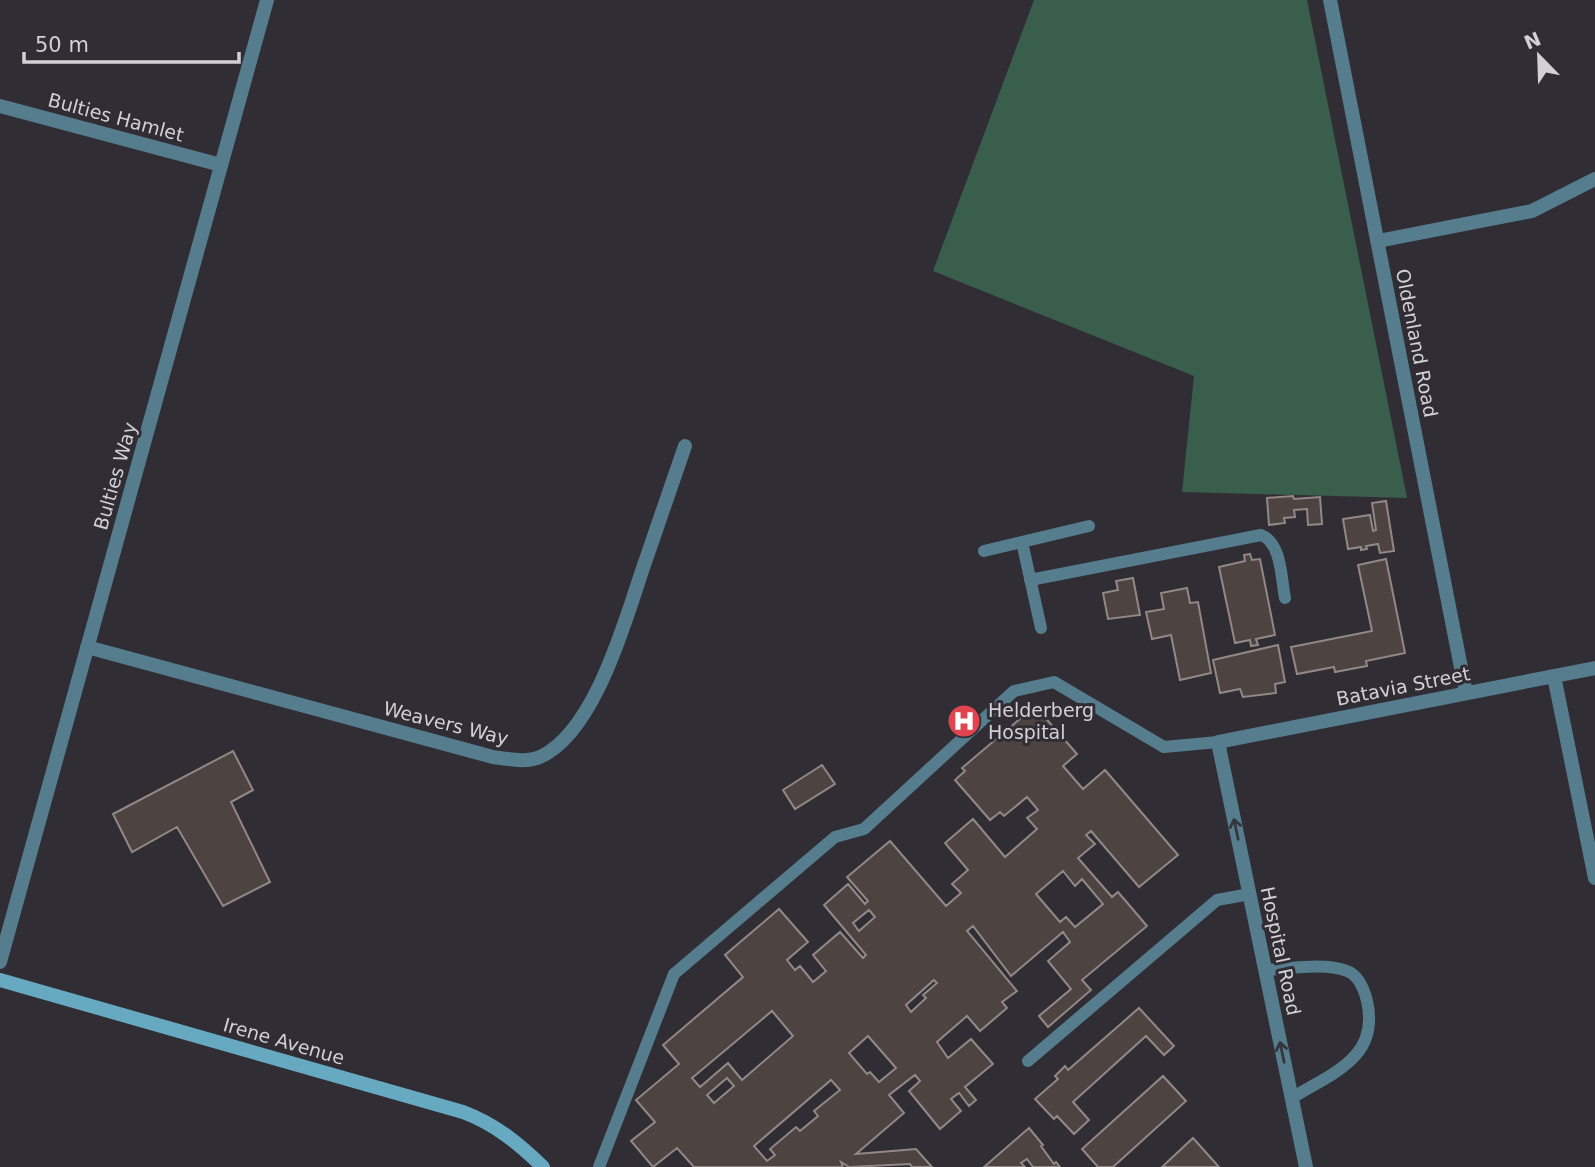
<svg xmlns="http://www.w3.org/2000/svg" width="1595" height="1167" viewBox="0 0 1595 1167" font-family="'DejaVu Sans',sans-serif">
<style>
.forest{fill:#3a5e4c}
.building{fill:#4d4442;stroke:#928885;stroke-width:2;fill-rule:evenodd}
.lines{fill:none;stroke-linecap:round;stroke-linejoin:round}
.lane{stroke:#567d8d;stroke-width:12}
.street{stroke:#567d8d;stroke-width:14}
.secondary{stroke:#68a9c2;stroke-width:14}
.oneway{stroke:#34353d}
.labels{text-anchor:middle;stroke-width:6;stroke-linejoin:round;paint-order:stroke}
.street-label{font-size:19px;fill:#d3d1d6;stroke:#302d34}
.poi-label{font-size:19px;fill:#d3d1d6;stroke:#302d34;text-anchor:start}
</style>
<rect width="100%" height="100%" fill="#302d34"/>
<!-- forest -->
<path class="forest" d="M 1034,0 L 1307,0 L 1407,498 L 1182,492 L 1194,376 L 933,271 Z"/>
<!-- building -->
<path class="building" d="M 1293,496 L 1294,499 L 1320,497 L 1322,524 L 1308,525 L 1307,509 L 1294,510 L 1295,517 L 1284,518 L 1285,523 L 1269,525 L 1267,498 Z
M 1386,501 L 1394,551 L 1380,553 L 1378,544 L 1366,546 L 1367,549 L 1361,550 L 1361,547 L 1348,549 L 1343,519 L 1370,515 L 1373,531 L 1376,530 L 1372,503 Z
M 1250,554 L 1252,560 L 1260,559 L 1275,635 L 1256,639 L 1258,645 L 1251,646 L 1250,640 L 1235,643 L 1219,567 L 1245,561 L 1244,555 Z
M 1386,559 L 1405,653 L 1366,661 L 1367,666 L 1335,672 L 1334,667 L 1297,674 L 1291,647 L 1372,631 L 1358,565 Z
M 1133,578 L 1140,615 L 1108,619 L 1103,593 L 1118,590 L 1116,581 Z
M 1187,588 L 1190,603 L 1198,602 L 1211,673 L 1180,680 L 1171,635 L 1152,639 L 1146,612 L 1164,609 L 1161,593 Z
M 1278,645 L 1285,682 L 1275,684 L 1276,693 L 1243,697 L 1240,689 L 1220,693 L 1213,660 Z
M 1035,706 L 1077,754 L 1063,766 L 1083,789 L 1105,770 L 1178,855 L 1139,887 L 1091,831 L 1086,835 L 1095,844 L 1078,858 L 1112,897 L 1118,892 L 1147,926 L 1082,980 L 1091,990 L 1048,1027 L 1039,1016 L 1071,989 L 1048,961 L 1070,942 L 1063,932 L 1011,976 L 973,926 L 967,931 L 1017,991 L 1002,1002 L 1007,1008 L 980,1031 L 967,1016 L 937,1042 L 948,1058 L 971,1039 L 993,1064 L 965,1087 L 976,1100 L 969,1106 L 959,1093 L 951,1099 L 961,1111 L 940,1129 L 909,1091 L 920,1081 L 915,1075 L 889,1095 L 904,1113 L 856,1154 L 916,1149 L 932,1167 L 912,1167 L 910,1164 L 849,1167 L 841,1162 L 843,1167 L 694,1167 L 677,1148 L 653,1167 L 631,1141 L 655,1122 L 636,1100 L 679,1064 L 663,1045 L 743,977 L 725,955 L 779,909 L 808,942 L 787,960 L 795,970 L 800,966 L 813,982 L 826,971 L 813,955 L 840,932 L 863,958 L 866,955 L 824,905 L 848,884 L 865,904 L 868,901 L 847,877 L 890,841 L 946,906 L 961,893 L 952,884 L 968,870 L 945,843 L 973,819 L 1005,857 L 1037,829 L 1027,818 L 1038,810 L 1027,797 L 1004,816 L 1000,812 L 990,820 L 955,780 L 965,771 L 962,768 ZM 1063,871 L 1075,886 L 1082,879 L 1103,904 L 1075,927 L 1066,917 L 1060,922 L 1036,894 ZM 869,910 L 875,917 L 859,931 L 853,923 ZM 934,980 L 937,983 L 923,995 L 926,998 L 911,1012 L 906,1005 ZM 772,1011 L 793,1036 L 742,1080 L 728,1063 L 700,1087 L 692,1078 ZM 868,1036 L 896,1068 L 879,1082 L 870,1072 L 867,1074 L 849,1053 ZM 727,1078 L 734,1086 L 714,1103 L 707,1095 ZM 831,1080 L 840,1090 L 814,1111 L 818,1116 L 800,1131 L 796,1127 L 770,1149 L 775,1155 L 767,1161 L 754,1146 Z
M 233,751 L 253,790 L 231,802 L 270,882 L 223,906 L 177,827 L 132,852 L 113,814 Z
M 822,765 L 835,784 L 795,809 L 783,790 Z
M 1139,1008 L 1174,1046 L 1164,1055 L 1146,1036 L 1073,1102 L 1089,1120 L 1074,1134 L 1057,1116 L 1054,1119 L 1035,1099 L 1058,1079 L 1055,1076 L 1065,1066 L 1068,1070 Z
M 1163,1076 L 1186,1101 L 1113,1167 L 1098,1167 L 1082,1149 Z
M 1029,1128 L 1043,1145 L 1041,1146 L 1054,1164 L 1056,1162 L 1060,1167 L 1033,1167 L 1027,1159 L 1021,1163 L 1025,1167 L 984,1167 Z
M 1193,1138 L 1219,1167 L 1162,1167 Z"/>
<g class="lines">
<!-- lane -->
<path class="lane" d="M 1022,542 L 1041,628
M 984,551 L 1089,526
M 1030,580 L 1261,535 C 1282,543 1281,579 1285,598
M 1265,970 C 1290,969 1323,962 1347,971 C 1358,975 1364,989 1367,1001 C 1380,1058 1332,1073 1292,1098
M 1028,1061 L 1217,900 L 1250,894
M 599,1167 L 674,974 L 835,837 L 864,829 L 1014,691 L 1054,682 L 1164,747 L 1218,742"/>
<!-- street -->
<path class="street" d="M 1330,0 L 1466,693
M 0,106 L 221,165
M 1378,241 L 1532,211 L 1595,179
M 87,647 L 493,757 C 509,759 525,763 540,757 C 595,732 625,621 643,568 C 657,527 671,486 685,446
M 1554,676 L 1595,878
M 0,962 L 267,0
M 1306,1167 L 1218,742 L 1595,668"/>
<!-- secondary -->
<path class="secondary" d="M 0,980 L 463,1112 C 495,1124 518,1143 543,1167"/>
</g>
<!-- one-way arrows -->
<defs><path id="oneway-shaft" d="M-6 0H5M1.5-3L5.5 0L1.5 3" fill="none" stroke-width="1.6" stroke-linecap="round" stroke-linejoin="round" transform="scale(1.75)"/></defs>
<g class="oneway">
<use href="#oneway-shaft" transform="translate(1236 829) rotate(-102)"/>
<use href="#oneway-shaft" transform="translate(1282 1052) rotate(-102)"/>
</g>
<!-- icons -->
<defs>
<symbol id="hospital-disc" viewBox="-11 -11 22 22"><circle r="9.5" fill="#e0444e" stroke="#302d34"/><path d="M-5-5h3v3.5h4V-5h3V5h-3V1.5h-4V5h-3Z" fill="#fff"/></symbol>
</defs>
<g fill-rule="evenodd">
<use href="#hospital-disc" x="945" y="702" width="38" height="38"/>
</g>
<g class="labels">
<!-- street labels -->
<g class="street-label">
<text transform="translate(116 117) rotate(15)" y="7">Bulties Hamlet</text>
<text transform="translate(1417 343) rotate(79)" y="7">Oldenland Road</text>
<text transform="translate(115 476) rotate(-74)" y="7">Bulties Way</text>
<text transform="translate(1403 686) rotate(-11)" y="7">Batavia Street</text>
<text transform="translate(446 723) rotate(14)" y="7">Weavers Way</text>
<text transform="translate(1281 951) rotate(78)" y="7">Hospital Road</text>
<text transform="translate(284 1041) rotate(16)" y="7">Irene Avenue</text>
</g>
<!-- poi labels -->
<g class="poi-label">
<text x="988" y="717">Helderberg<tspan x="988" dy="22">Hospital</tspan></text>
</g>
</g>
<!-- north arrow -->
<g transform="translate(1539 56) rotate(337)" stroke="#302d34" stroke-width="5" paint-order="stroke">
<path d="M0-5L12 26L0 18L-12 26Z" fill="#d3d1d6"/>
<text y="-10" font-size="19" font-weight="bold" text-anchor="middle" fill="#d3d1d6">N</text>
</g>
<!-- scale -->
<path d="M24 52v10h215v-10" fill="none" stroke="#d3d1d6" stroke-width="3.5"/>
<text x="35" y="52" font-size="21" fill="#d3d1d6" stroke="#302d34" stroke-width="5" paint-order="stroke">50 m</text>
</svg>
